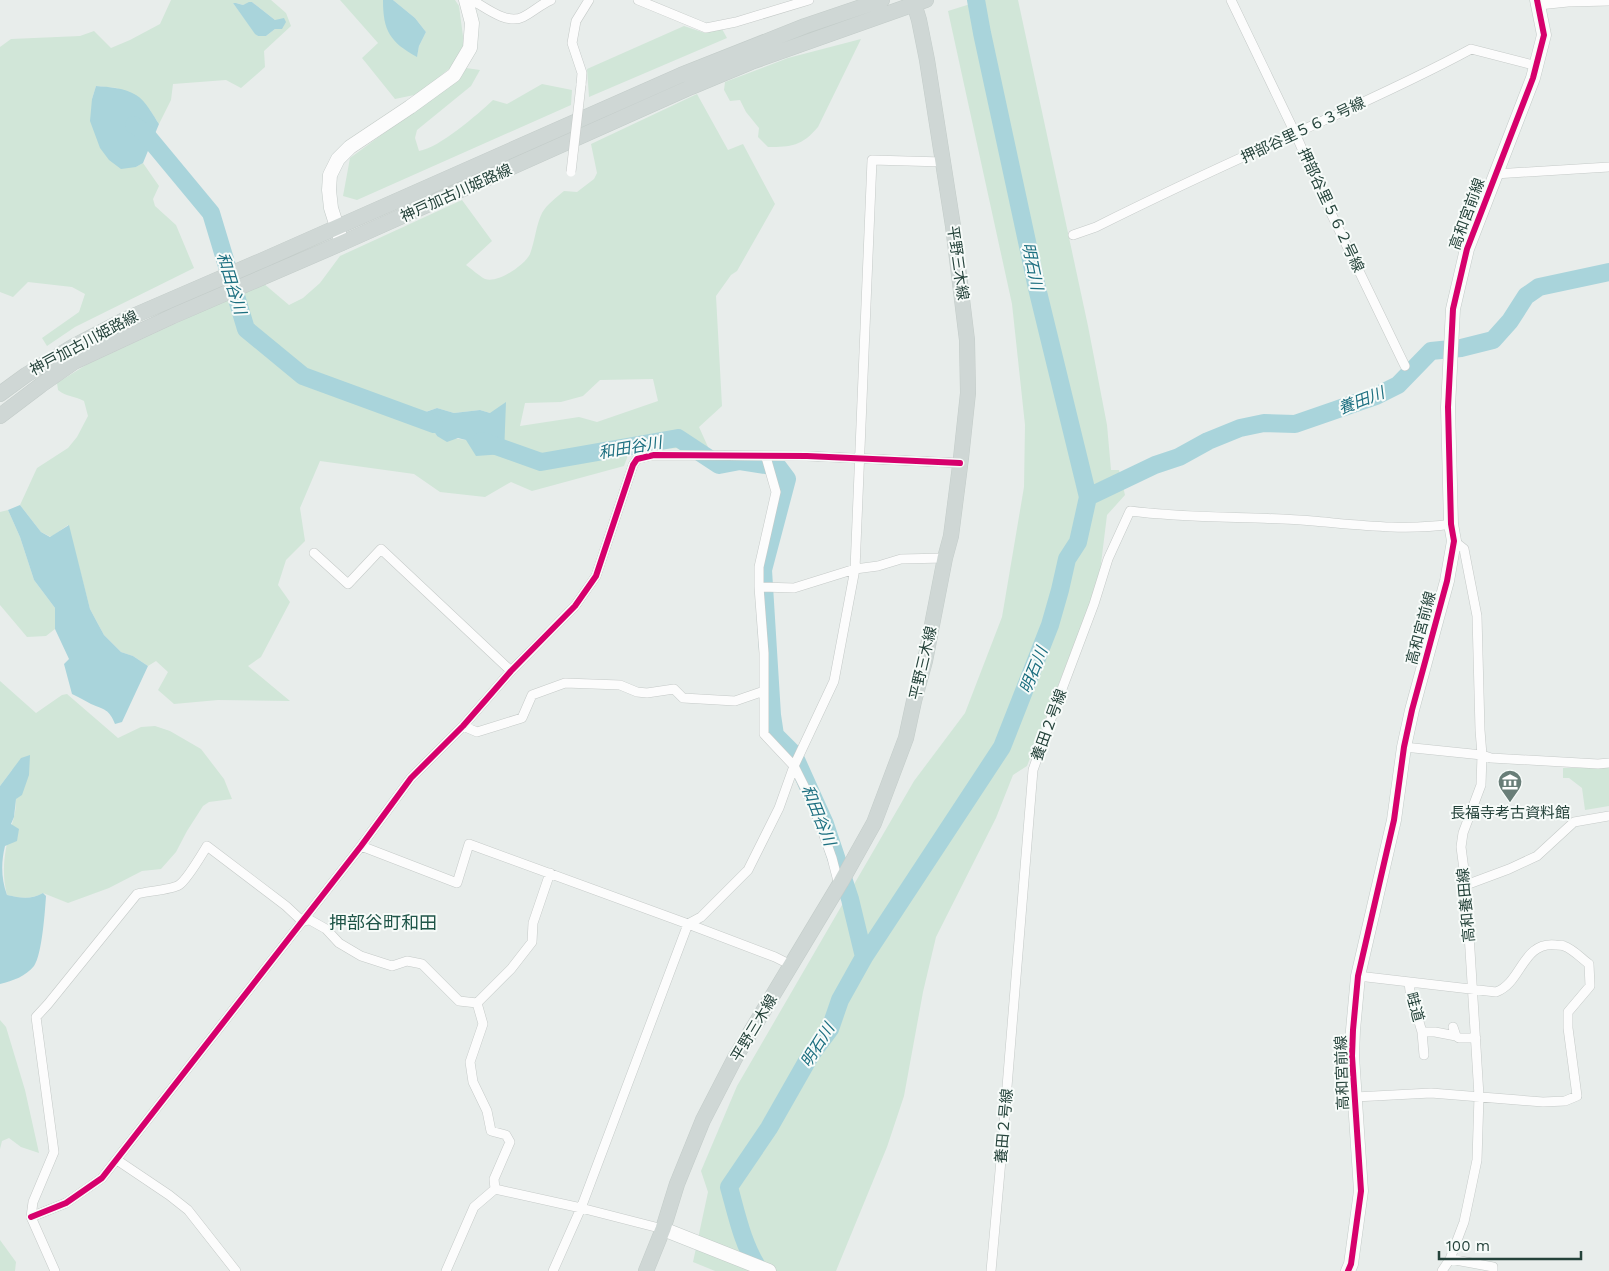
<svg xmlns="http://www.w3.org/2000/svg" width="1609" height="1271" viewBox="0 0 1609 1271" font-family="'Work Sans','Noto Sans JP',sans-serif">
<style>
.green{fill:#d1e6d8;fill-rule:evenodd}
.water{fill:#a9d4db}
.lines{fill:none;stroke-linecap:round;stroke-linejoin:round}
.river{stroke:#a9d4db;stroke-width:18}
.street-casing{stroke:#c5cac8;stroke-width:10}
.secondary-casing{stroke:#c3cbc8;stroke-width:15}
.primary-casing{stroke:#c3ccc9;stroke-width:16}
.street{stroke:#fcfcfc;stroke-width:9}
.secondary{stroke:#fcfcfc;stroke-width:14}
.primary{stroke:#cfd7d5;stroke-width:15}
.street-bridge-casing{stroke:#c5cac8;stroke-width:10;stroke-linecap:butt}
.street-bridge{stroke:#fcfcfc;stroke-width:9}
.cycleway-casing{stroke:#f7fbf9;stroke-width:9}
.cycleway{stroke:#d6006c;stroke-width:6}
.labels{text-anchor:middle;stroke-width:4;stroke-linejoin:round;paint-order:stroke}
.street-label{font-size:15px;fill:#24423a;stroke:#f7fbf9}
.poi-label{font-size:15px;fill:#24423a;stroke:#f7fbf9}
.water-label{font-size:16px;font-style:italic;fill:#1c6f80;stroke:#f7fbf9}
.quarter-label{font-size:18px;fill:#1f5548;stroke:#f7fbf9}
</style>
<rect width="100%" height="100%" fill="#e8edeb"/>
<!-- green -->
<path class="green" d="M 171,0 L 271,0 L 286,13 L 291,26 L 264,51 L 265,67 L 241,88 L 226,80 L 173,84 L 171,100 L 159,124 L 150,110 L 117,88 L 96,86 L 92,99 L 136,167 L 143,163 L 159,186 L 153,199 L 155,206 L 176,225 L 194,268 L 75,327 L 47,346 L 42,338 L 79,312 L 85,294 L 72,287 L 28,282 L 13,297 L 0,292 L 0,47 L 11,39 L 80,36 L 94,31 L 111,48 L 130,40 L 160,24 ZM 252,2 L 275,20 L 278,21 L 275,29 L 266,36 L 258,36 L 255,33 L 233,3 L 237,3 L 243,5 Z
M 340,0 L 383,0 L 417,56 L 419,46 L 426,32 L 415,18 L 393,0 L 455,0 L 459,6 L 464,44 L 451,67 L 419,94 L 395,99 L 362,58 L 378,43 Z
M 983,0 L 1018,0 L 1088,326 L 1107,425 L 1111,470 L 1119,470 L 1125,495 L 1107,515 L 1099,580 L 1027,766 L 1013,775 L 996,818 L 936,937 L 923,992 L 904,1096 L 887,1147 L 836,1271 L 715,1271 L 693,1262 L 708,1192 L 701,1171 L 737,1086 L 914,781 L 965,713 L 1002,617 L 1024,487 L 1025,425 L 1012,304 L 948,11 Z
M 684,26 L 705,33 L 722,29 L 727,38 L 589,97 L 587,69 Z
M 861,39 L 818,127 C 802,146 791,147 768,147 L 758,137 L 759,128 L 746,112 L 740,100 L 730,101 L 724,90 L 725,82 L 788,58 Z
M 466,68 L 480,70 L 471,86 L 417,130 L 415,138 L 419,151 C 439,148 477,115 493,100 L 507,104 L 542,84 L 572,90 L 571,105 L 357,200 L 343,196 L 350,158 L 462,76 Z
M 697,94 L 728,150 L 743,144 L 775,204 L 737,271 L 731,275 L 716,296 L 722,406 L 699,427 L 708,447 L 630,450 L 624,466 L 532,491 L 511,482 L 485,497 L 440,492 L 414,474 L 320,461 L 300,508 L 305,541 L 286,560 L 278,585 L 290,602 L 261,657 L 248,666 L 290,701 L 218,700 L 174,704 L 158,690 L 168,672 L 156,661 L 148,666 L 133,656 L 121,652 L 104,635 L 98,624 L 90,609 L 68,525 L 51,537 L 41,532 L 20,505 L 37,468 L 68,448 L 77,437 L 88,416 L 84,401 C 76,396 66,397 58,390 L 57,383 L 86,365 L 263,283 L 289,305 L 303,298 L 320,283 L 340,256 L 462,200 L 492,241 L 466,265 C 472,269 479,276 485,279 C 497,284 525,265 530,254 C 535,241 536,225 542,213 C 547,204 557,197 564,191 L 577,192 L 594,179 L 597,173 L 591,144 ZM 653,379 L 658,401 L 597,422 L 579,417 L 520,426 L 525,403 L 561,402 L 583,396 L 600,380 ZM 437,408 L 454,413 L 480,410 L 490,413 L 466,440 L 437,436 L 433,430 L 416,422 L 413,414 L 419,414 Z
M 8,510 L 20,537 L 34,580 L 55,608 L 55,629 L 46,636 L 27,637 L 0,605 L 0,512 Z
M 0,681 L 36,713 L 62,695 L 67,694 L 118,738 L 141,727 L 155,726 L 170,731 L 201,749 L 224,779 L 232,799 L 209,802 L 203,806 L 187,831 L 176,852 L 161,869 L 142,871 L 109,888 L 68,903 L 43,893 C 30,900 20,898 7,895 C 0,868 6,844 14,817 C 18,802 14,786 12,770 L 0,786 Z
M 1563,768 L 1609,768 L 1609,806 L 1585,810 L 1582,788 L 1569,778 L 1563,778 Z
M 0,1020 L 6,1027 L 25,1090 L 39,1153 L 21,1147 L 9,1138 L 2,1141 L 0,1149 Z
M 0,1240 L 16,1262 L 15,1271 L 0,1271 Z"/>
<!-- water -->
<path class="water" d="M 383,0 L 393,0 L 415,18 L 426,32 L 419,46 L 417,57 C 390,42 383,31 383,0 Z
M 249,2 L 252,2 L 275,20 L 284,18 L 286,22 L 282,29 L 275,29 L 266,36 L 258,36 L 255,34 L 233,3 L 236,3 L 243,5 Z
M 96,86 C 109,87 125,88 136,95 C 146,101 153,115 159,124 L 143,163 L 136,167 L 121,169 L 109,160 L 100,148 L 90,121 L 92,99 Z
M 506,402 L 504,454 L 476,456 L 466,440 L 458,438 L 447,442 L 437,436 L 433,430 L 416,422 L 410,417 L 413,414 L 420,414 L 437,408 L 454,413 L 480,410 L 490,413 Z
M 20,505 L 41,532 L 50,537 L 69,525 L 90,609 L 98,624 L 104,635 L 121,652 L 133,656 L 148,666 L 122,722 L 115,724 C 109,709 105,710 91,704 C 85,701 79,697 72,694 L 64,664 L 69,659 L 55,629 L 55,608 L 34,580 L 20,537 L 8,510 Z
M 30,755 L 29,775 L 22,795 L 16,799 L 14,817 L 11,824 L 19,829 L 17,841 L 5,846 C 1,862 1,879 7,895 C 21,898 30,900 43,893 L 46,896 C 45,911 42,955 34,966 C 26,976 13,981 0,984 L 0,786 L 21,758 Z"/>
<g class="lines">
<!-- river -->
<path class="river" d="M 134,125 L 143,131 L 211,213 L 246,329 L 303,376 L 434,424
M 482,441 L 541,462 L 678,438 L 719,465 L 740,461 L 778,467 L 787,479 L 763,570 L 772,715 L 775,735 L 793,753 L 825,824 L 850,899 L 864,957
M 1088,497 L 1155,465 L 1179,457 L 1208,441 L 1240,428 L 1264,423 L 1295,424 L 1376,396 L 1398,385 L 1431,351 L 1461,348 L 1493,340 L 1510,321 L 1526,296 L 1539,287 L 1609,272
M 760,1271 C 743,1246 737,1216 729,1187 L 769,1128 L 810,1056 L 830,1029 L 840,1000 L 864,957 L 1002,747 L 1050,625 L 1060,590 L 1067,559 L 1078,542 L 1088,497 L 1037,288 L 982,33 L 976,0"/>
<defs>
<path id="street" d="M 472,0 C 486,8 507,25 523,17 C 533,12 541,4 551,0
M 638,0 L 706,28 L 736,22 L 809,0
M 1231,0 L 1295,133 L 1328,207 L 1405,366
M 1539,5 L 1568,2 L 1609,1
M 581,85 L 582,73 L 572,43 L 576,21 L 589,0
M 1495,174 L 1609,167
M 1073,235 L 1096,227 C 1162,194 1229,163 1296,133 C 1355,106 1414,80 1471,49 L 1537,66
M 766,457 L 776,492 L 759,567 L 759,587 L 764,653 L 764,734 L 794,766 L 812,802 L 832,858 L 839,885
M 314,553 L 348,584 L 381,549 L 511,671
M 759,587 L 794,588 L 855,569 L 878,566 L 901,559 L 945,558
M 463,726 L 477,732 L 522,718 L 532,695 L 565,683 L 620,685 L 637,692 L 647,693 L 674,689 L 683,698 L 735,701 L 764,691
M 1404,747 L 1482,755 L 1491,758 L 1598,764 L 1609,763
M 361,846 L 457,883 L 469,844 L 688,924 L 775,957 L 791,965
M 1466,885 L 1509,869 L 1537,856 L 1574,822 L 1609,816
M 1409,982 L 1410,991 L 1422,1032
M 477,1003 L 483,1024 L 470,1062 L 473,1082 L 487,1111 L 491,1131 L 506,1135 L 510,1142 L 494,1179 L 495,1189
M 477,1003 L 511,969 L 532,942 L 533,923 L 550,873
M 1456,1036 L 1459,1038 L 1476,1038
M 1424,1055 L 1422,1032 L 1435,1032 L 1456,1036 L 1453,1027
M 1355,1097 L 1431,1093 L 1543,1102 L 1565,1101 L 1577,1096 L 1568,1028 L 1568,1012 L 1590,986 L 1589,964 C 1582,959 1573,949 1564,946 C 1562,945 1559,945 1556,945 C 1522,941 1522,983 1496,992 L 1358,976
M 117,1160 L 169,1195 L 188,1210 L 236,1271
M 495,1189 L 581,1208 L 663,1229
M 31,1217 L 66,1203 L 102,1178 L 361,846 L 411,778 L 463,726 L 511,671 L 575,606 L 596,576 L 633,465 L 637,459 L 654,455 L 807,456 L 960,463
M 1450,1259 L 1493,1267 L 1493,1271
M 55,1271 L 31,1217 L 33,1202 L 54,1152 L 36,1017 L 48,1004 L 137,894 C 148,891 171,890 179,885 C 187,880 202,854 207,846 L 286,906 L 302,921 L 310,920 L 326,929 L 339,943 L 361,956 L 392,966 L 407,961 L 422,964 L 459,1001 L 477,1003
M 446,1271 L 474,1207 L 495,1189
M 553,1271 L 581,1208 L 688,924 L 701,917 L 748,870 L 779,808 L 794,766 L 834,681 L 855,569 L 872,160 L 943,162
M 991,1271 L 1001,1160 L 1033,770 L 1053,713 L 1094,604 L 1108,559 L 1130,511 C 1191,519 1252,516 1313,521 C 1359,525 1406,531 1451,524
M 1442,1271 L 1450,1259 L 1464,1222 L 1477,1160 L 1479,1096 L 1466,885 L 1461,847 L 1463,833 L 1481,785 L 1482,755 L 1480,730 L 1477,616 L 1464,549 L 1454,541"/>
<path id="secondary" d="M 342,243 L 331,208 L 329,190 L 330,175 L 338,159 L 350,147 L 410,107 L 454,75 L 470,48 L 472,23 L 466,0
M 663,1229 L 769,1271
M 1348,1271 L 1351,1264 L 1361,1191 L 1352,1056 L 1353,1030 L 1358,976 L 1394,820 L 1404,747 L 1412,710 L 1447,581 L 1454,541 L 1451,524 L 1448,407 L 1453,309 L 1467,249 L 1533,78 L 1544,35 L 1537,0"/>
<path id="primary" d="M 0,394 L 26,375 L 74,346 L 124,320 L 263,260 L 681,75 L 805,26 L 882,0
M 0,416 L 41,385 L 74,362 L 173,316 L 342,243 L 691,87 L 751,62 L 926,0
M 646,1271 L 663,1229 L 677,1184 L 703,1120 L 735,1058 L 841,882 L 874,823 L 906,738 L 914,701 L 925,661 L 945,558 L 951,536 L 961,458 L 968,393 L 967,340 L 953,226 L 927,60 L 919,20 L 913,0"/>
</defs>
<!-- street casing -->
<use href="#street" class="street-casing"/>
<!-- secondary casing -->
<use href="#secondary" class="secondary-casing"/>
<!-- primary casing -->
<use href="#primary" class="primary-casing"/>
<!-- street -->
<use href="#street" class="street"/>
<!-- secondary -->
<use href="#secondary" class="secondary"/>
<!-- primary -->
<use href="#primary" class="primary"/>
<defs>
<path id="street-bridge" d="M 571,172 L 581,85"/>
</defs>
<!-- street-bridge casing -->
<use href="#street-bridge" class="street-bridge-casing"/>
<!-- street-bridge -->
<use href="#street-bridge" class="street-bridge"/>
<defs>
<path id="cycleway" d="M 31,1217 L 66,1203 L 102,1178 L 361,846 L 411,778 L 463,726 L 511,671 L 575,606 L 596,576 L 633,465 L 637,459 L 654,455 L 807,456 L 960,463
M 1348,1271 L 1351,1264 L 1361,1191 L 1352,1056 L 1353,1030 L 1358,976 L 1394,820 L 1404,747 L 1412,710 L 1447,581 L 1454,541 L 1451,524 L 1448,407 L 1453,309 L 1467,249 L 1533,78 L 1544,35 L 1537,0"/>
</defs>
<!-- cycleway casing -->
<use href="#cycleway" class="cycleway-casing"/>
<!-- cycleway -->
<use href="#cycleway" class="cycleway"/>
</g>
<!-- icons -->
<defs>
<symbol id="museum-pin" viewBox="-11 -11 22 30"><path d="M0 17L-7.5 6A9.5 9.5 0 1 1 7.5 6Z" fill="#697e78" stroke="#f7fbf9"/><path d="M0-6L6-3V-2H-6V-3ZM-5-1h2V3h-2ZM-1-1h2V3h-2ZM3-1h2V3H3ZM-6 4H6V6H-6Z" fill="#fff"/></symbol>
</defs>
<g fill-rule="evenodd">
<use href="#museum-pin" x="1496" y="768" width="28" height="38"/>
</g>
<g class="labels">
<!-- street labels -->
<g class="street-label">
<text transform="translate(1303 130) rotate(-25)" y="5">押部谷里５６３号線</text>
<text transform="translate(456 193) rotate(-24)" y="5">神戸加古川姫路線</text>
<text transform="translate(1331 210) rotate(65)" y="5">押部谷里５６２号線</text>
<text transform="translate(1467 214) rotate(-70)" y="5">高和宮前線</text>
<text transform="translate(958 263) rotate(82)" y="5">平野三木線</text>
<text transform="translate(84 343) rotate(-28)" y="5">神戸加古川姫路線</text>
<text transform="translate(1421 628) rotate(-75)" y="5">高和宮前線</text>
<text transform="translate(923 663) rotate(-77)" y="5">平野三木線</text>
<text transform="translate(1049 725) rotate(-70)" y="5">養田２号線</text>
<text transform="translate(1466 905) rotate(-95)" y="5">高和養田線</text>
<text transform="translate(1415 1007) rotate(75)" y="5">畦道</text>
<text transform="translate(754 1028) rotate(-59)" y="5">平野三木線</text>
<text transform="translate(1342 1073) rotate(-92)" y="5">高和宮前線</text>
<text transform="translate(1004 1126) rotate(-85)" y="5">養田２号線</text>
</g>
<!-- poi labels -->
<g class="poi-label">
<text x="1510" y="818">長福寺考古資料館</text>
</g>
<!-- water labels -->
<g class="water-label">
<text transform="translate(1033 266) rotate(78)" y="6">明石川</text>
<text transform="translate(232 283) rotate(73)" y="6">和田谷川</text>
<text transform="translate(1361 400) rotate(-21)" y="6">養田川</text>
<text transform="translate(630 447) rotate(-10)" y="6">和田谷川</text>
<text transform="translate(1033 670) rotate(-68)" y="6">明石川</text>
<text transform="translate(819 815) rotate(68)" y="6">和田谷川</text>
<text transform="translate(817 1045) rotate(-58)" y="6">明石川</text>
</g>
<!-- quarter labels -->
<g class="quarter-label">
<text x="383" y="929">押部谷町和田</text>
</g>
</g>
<!-- scale -->
<path d="M1439 1251v8h142v-8" fill="none" stroke="#24423a" stroke-width="2.5"/>
<text x="1446" y="1251" font-size="15" fill="#24423a" stroke="#f7fbf9" stroke-width="4" paint-order="stroke">100 m</text>
</svg>
